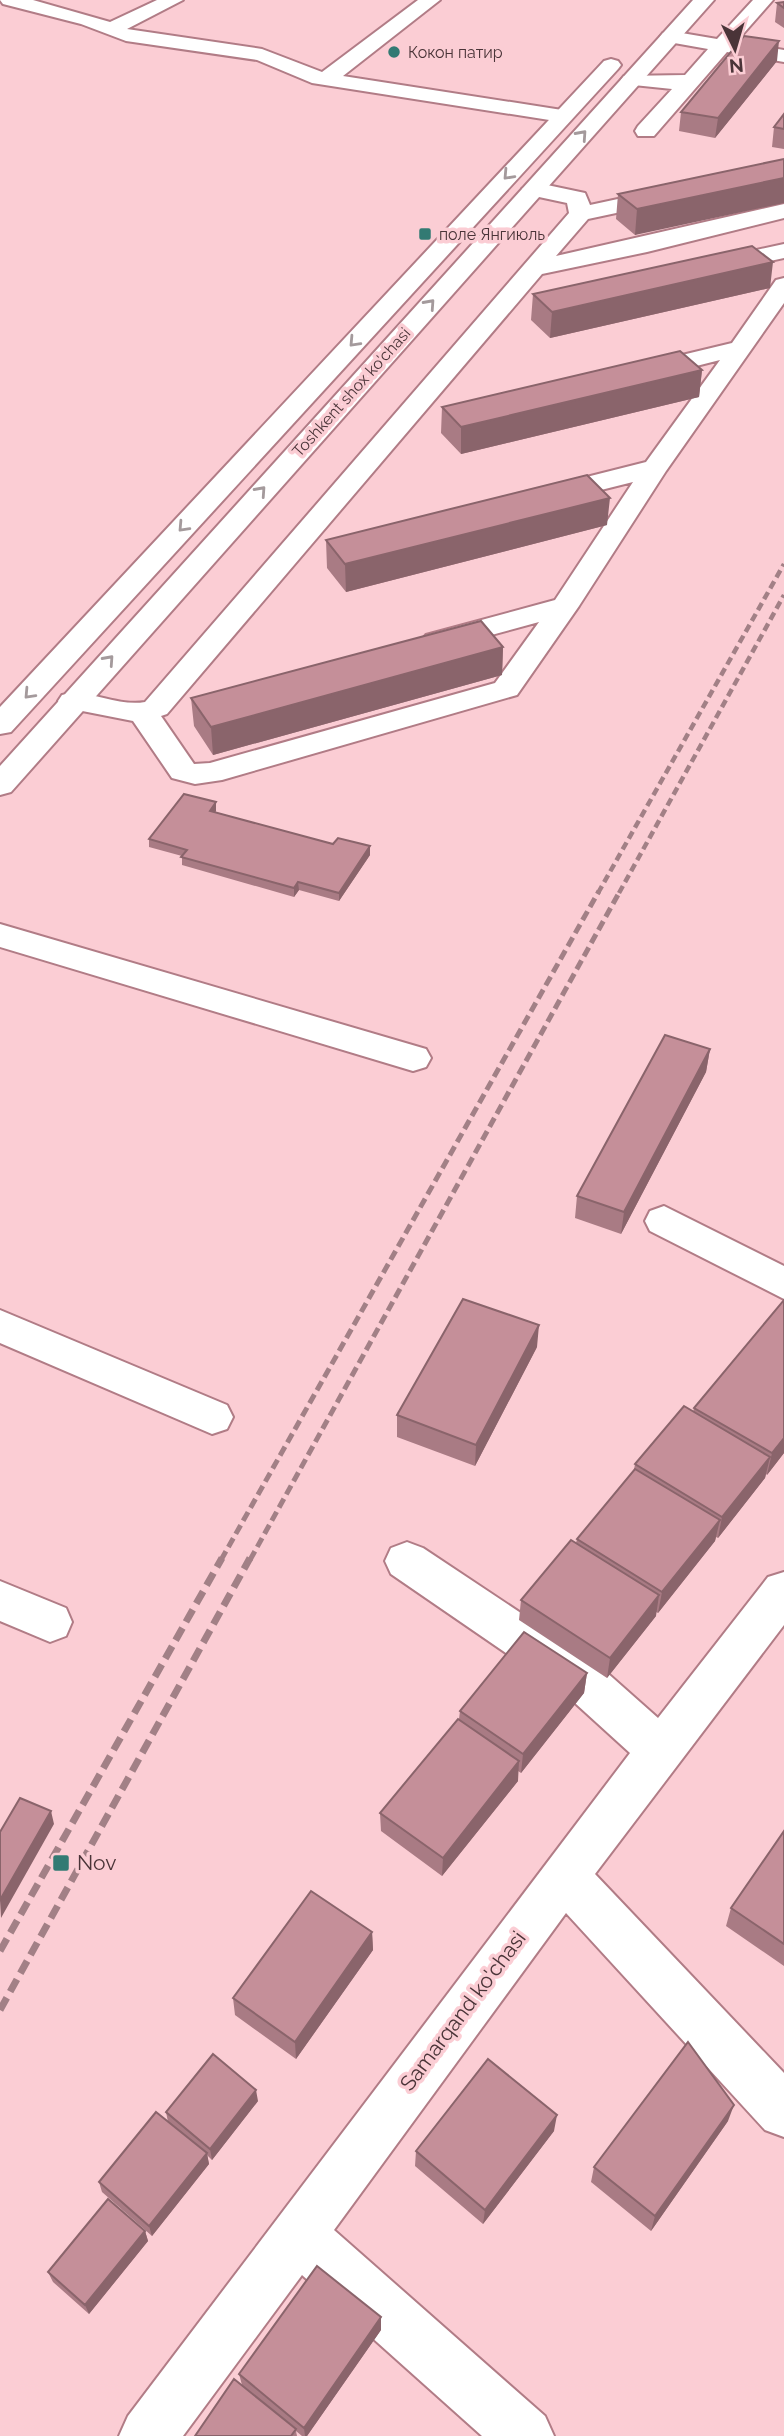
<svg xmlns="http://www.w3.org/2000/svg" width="784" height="2436" viewBox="0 0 784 2436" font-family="Raleway,sans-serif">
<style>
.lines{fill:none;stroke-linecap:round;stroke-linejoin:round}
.minor-casing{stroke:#b17c86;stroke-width:4}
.major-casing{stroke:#b17c86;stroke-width:4}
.minor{fill:#fff;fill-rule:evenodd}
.major{fill:#fff;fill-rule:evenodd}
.rail-far2{stroke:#a28086;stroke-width:4.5;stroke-dasharray:8 4.5;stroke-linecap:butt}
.rail-far1{stroke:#a28086;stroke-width:5;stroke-dasharray:10 5;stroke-linecap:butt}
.rail{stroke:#a28086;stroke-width:7;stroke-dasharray:14 7;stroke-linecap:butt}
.wall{fill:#a97b84}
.shaded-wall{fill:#8a646b}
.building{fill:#c58f99;stroke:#8a646b;stroke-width:2}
.oneway{stroke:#a49a9c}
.poi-dot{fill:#327a73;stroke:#fbcdd4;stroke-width:2.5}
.labels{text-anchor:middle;stroke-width:7;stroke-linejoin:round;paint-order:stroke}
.far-poi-label{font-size:16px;fill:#4a3438;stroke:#fbcdd4;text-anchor:start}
.far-street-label{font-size:16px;fill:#4a3438;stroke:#fbcdd4}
.near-poi-label{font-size:21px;fill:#4a3438;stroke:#fbcdd4;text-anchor:start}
.near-street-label{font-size:21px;fill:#4a3438;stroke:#fbcdd4}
</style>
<rect width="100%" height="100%" fill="#fbcdd4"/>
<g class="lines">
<defs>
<path id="minor" d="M 0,0 L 33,0 L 110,22 L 157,0 L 183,0 L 127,29 L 262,49 L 322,72 L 418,0 L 440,0 L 343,76 L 562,110 L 573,116 L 562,122 L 312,83 L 257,60 L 126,41 L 81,24 L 3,4 Z
M 753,0 L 773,0 L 736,42 L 784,50 L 784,62 L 727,52 L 654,136 L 638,136 L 635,131 L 638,126 L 672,89 L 624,84 L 621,80 L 624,76 L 685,75 L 708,49 L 663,41 L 660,37 L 663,33 L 670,31 L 717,39 Z
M 533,182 L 585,193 L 590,205 L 669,188 L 680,195 L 677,200 L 588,219 L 556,256 L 784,204 L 784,218 L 647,252 L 542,274 L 167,714 L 161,716 L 194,764 L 210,763 L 495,683 L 539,622 L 436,650 L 426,647 L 421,641 L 426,635 L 555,600 L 633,482 L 545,504 L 535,502 L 531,496 L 535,490 L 646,462 L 720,360 L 641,380 L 632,377 L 628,372 L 632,367 L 732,343 L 776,280 L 784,278 L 784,303 L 666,471 L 579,606 L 517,695 L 222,780 L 195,784 L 172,778 L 133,721 L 62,707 L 58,701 L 62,695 C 89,688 117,707 145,702 L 569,213 L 567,203 L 525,194 L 522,189 Z
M 784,244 L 784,258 L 714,273 L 706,271 L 702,266 L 706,261 Z
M 0,924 L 426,1049 L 431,1058 L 426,1067 L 413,1071 L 0,947 Z
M 664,1206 L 784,1266 L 784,1299 L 650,1231 L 645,1221 L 650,1211 Z
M 0,1310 L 227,1405 L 233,1417 L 227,1429 L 212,1434 L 0,1343 Z
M 407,1542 L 423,1548 L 596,1663 L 658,1718 L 768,1577 L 784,1572 L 784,1625 L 595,1874 L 784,2073 L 784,2137 L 765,2130 L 566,1913 L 334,2230 L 545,2416 L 554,2436 L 482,2436 L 302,2275 L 183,2436 L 119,2436 L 128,2416 L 630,1753 L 564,1693 L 391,1574 L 385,1561 L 391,1548 Z
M 0,1581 L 66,1608 L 72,1622 L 66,1636 L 50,1642 L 0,1621 Z"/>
<path id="major" d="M 693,0 L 714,0 L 11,792 L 0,795 L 0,766 Z
M 611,59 L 618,61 L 621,65 L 618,69 L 11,732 L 0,734 L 0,707 L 604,61 Z"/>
</defs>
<!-- minor casing -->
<use href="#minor" class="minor-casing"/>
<!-- major casing -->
<use href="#major" class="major-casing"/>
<!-- minor -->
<use href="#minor" class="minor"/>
<!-- major -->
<use href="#major" class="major"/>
<!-- rail-far2 -->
<path class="rail-far2" d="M 598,893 L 784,564
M 619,893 L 784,595"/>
<!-- rail-far1 -->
<path class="rail-far1" d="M 221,1560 L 599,891
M 250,1560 L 620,891"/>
<!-- rail -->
<path class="rail" d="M 0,1951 L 222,1558
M 0,2010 L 250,1558"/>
</g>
<!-- wall -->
<path class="wall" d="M 784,2 L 784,28 L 775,22 L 777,3 Z
M 777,61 L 715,138 L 679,131 L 681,112 Z
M 784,114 L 784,149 L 772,147 L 774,127 Z
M 784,159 L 635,235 L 616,219 L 618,194 Z
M 770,288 L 550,338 L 531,320 L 533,294 Z
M 702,370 L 699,397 L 461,454 L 441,433 L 442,407 Z
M 607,525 L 346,592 L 327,568 L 326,540 Z
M 503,647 L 502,675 L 213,755 L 194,726 L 191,698 Z
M 216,802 L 216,811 L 215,812 L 370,855 L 339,901 L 299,890 L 294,897 L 182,865 L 182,856 L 149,847 L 149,839 Z
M 710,1049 L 706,1072 L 621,1234 L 575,1218 L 577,1196 Z
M 784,1300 L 784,1453 L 767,1475 L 766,1474 L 765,1478 L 718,1538 L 716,1537 L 715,1541 L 658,1613 L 656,1612 L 656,1616 L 607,1678 L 519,1620 L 521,1600 L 576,1543 L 577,1539 L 634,1470 L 635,1464 L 693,1412 L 694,1408 Z
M 537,1347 L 475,1466 L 397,1437 L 397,1415 Z
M 587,1673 L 584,1693 L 521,1773 L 518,1771 L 518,1781 L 442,1876 L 381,1831 L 380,1813 L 459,1719 L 460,1711 Z
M 784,1831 L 784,1966 L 726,1926 L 731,1908 Z
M 372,1932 L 373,1950 L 296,2059 L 235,2015 L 233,1998 Z
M 258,2101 L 212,2160 L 207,2155 L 209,2164 L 152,2236 L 102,2192 L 99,2182 L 168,2122 L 166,2112 Z
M 728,2121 L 651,2231 L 591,2182 L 594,2167 Z
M 554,2131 L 483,2224 L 415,2166 L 416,2151 Z
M 145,2231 L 148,2241 L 89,2314 L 53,2282 L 48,2272 Z
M 381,2330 L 307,2436 L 302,2436 L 296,2431 L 297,2436 L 195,2436 L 242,2385 L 239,2374 Z"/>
<!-- shaded-wall -->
<path class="shaded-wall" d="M 779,41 L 777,61 L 715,138 L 718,118 Z
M 784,178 L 784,203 L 635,235 L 637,209 Z
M 773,262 L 770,288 L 550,338 L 552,312 Z
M 702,370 L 699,397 L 461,454 L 461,427 Z
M 610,498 L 607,525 L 346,592 L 345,564 Z
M 503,647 L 502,675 L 213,755 L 211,727 Z
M 216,802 L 216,811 L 210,819 L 210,811 Z
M 370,846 L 370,855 L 339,901 L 339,893 Z
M 298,882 L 299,890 L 294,897 L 294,888 Z
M 710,1049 L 706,1072 L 621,1234 L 624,1212 Z
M 539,1325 L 537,1347 L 475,1466 L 476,1445 Z
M 784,1438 L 784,1453 L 767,1475 L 772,1453 Z
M 770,1457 L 765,1478 L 718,1538 L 722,1517 Z
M 720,1520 L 715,1541 L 658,1613 L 662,1592 Z
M 659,1595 L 656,1616 L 607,1678 L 610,1658 Z
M 587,1673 L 584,1693 L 521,1773 L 523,1754 Z
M 519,1761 L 518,1781 L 442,1876 L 443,1858 Z
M 51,1811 L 54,1824 L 1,1918 L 0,1900 Z
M 372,1932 L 373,1950 L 296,2059 L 295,2042 Z
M 256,2090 L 258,2101 L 212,2160 L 210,2149 Z
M 734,2105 L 728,2121 L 651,2231 L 655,2216 Z
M 557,2115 L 554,2131 L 483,2224 L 485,2210 Z
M 207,2153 L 209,2164 L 152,2236 L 149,2226 Z
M 145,2231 L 148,2241 L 89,2314 L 85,2305 Z
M 381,2317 L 381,2330 L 307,2436 L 305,2436 L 304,2428 Z"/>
<!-- building -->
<path class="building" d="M 784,2 L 784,8 L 777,3 Z
M 744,36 L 779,41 L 718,118 L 681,112 Z
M 784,114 L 784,129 L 774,127 Z
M 784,159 L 784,178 L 637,209 L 618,194 Z
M 752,246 L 773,262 L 552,312 L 533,294 Z
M 680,351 L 702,370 L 461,427 L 442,407 Z
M 587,475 L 610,498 L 345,564 L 326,540 Z
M 481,621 L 503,647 L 211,727 L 191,698 Z
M 184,794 L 216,802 L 210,811 L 333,844 L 338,838 L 370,846 L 339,893 L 298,882 L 294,888 L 181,857 L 187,850 L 149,839 Z
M 665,1035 L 710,1049 L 624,1212 L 577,1196 Z
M 463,1299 L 539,1325 L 476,1445 L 397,1415 Z
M 784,1300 L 784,1438 L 772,1453 L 694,1408 Z
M 684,1406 L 770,1457 L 722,1517 L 635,1464 Z
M 635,1469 L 720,1520 L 662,1592 L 577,1539 Z
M 571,1540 L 659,1595 L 610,1658 L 521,1600 Z
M 524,1632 L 587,1673 L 523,1754 L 460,1711 Z
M 458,1719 L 519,1761 L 443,1858 L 380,1813 Z
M 20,1798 L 51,1811 L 0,1900 L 0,1832 Z
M 784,1831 L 784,1944 L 731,1908 Z
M 311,1891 L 372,1932 L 295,2042 L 233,1998 Z
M 688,2042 L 734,2105 L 655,2216 L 594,2167 Z
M 213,2054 L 256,2090 L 210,2149 L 166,2112 Z
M 488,2059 L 557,2115 L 485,2210 L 416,2151 Z
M 156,2112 L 207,2153 L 149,2226 L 99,2182 Z
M 108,2199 L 145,2231 L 85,2305 L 48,2272 Z
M 317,2266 L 381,2317 L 304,2428 L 239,2374 Z
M 234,2379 L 296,2429 L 291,2436 L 195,2436 Z"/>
<!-- one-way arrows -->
<defs><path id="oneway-chevron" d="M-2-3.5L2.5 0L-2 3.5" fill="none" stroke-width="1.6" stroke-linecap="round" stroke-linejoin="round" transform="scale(1.75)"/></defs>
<g class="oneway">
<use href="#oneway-chevron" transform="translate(582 135) rotate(-48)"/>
<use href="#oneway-chevron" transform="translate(508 175) rotate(133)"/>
<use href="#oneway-chevron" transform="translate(430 304) rotate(-48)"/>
<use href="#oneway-chevron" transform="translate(354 342) rotate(133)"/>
<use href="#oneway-chevron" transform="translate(261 491) rotate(-48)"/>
<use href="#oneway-chevron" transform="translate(183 527) rotate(133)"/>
<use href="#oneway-chevron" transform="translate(109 660) rotate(-48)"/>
<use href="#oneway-chevron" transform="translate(29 694) rotate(133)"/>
</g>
<!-- markers -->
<g class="poi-dot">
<circle cx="394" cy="52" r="7"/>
<rect x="418" y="227" width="14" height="14" rx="3.5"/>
<rect x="52" y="1854" width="18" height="18" rx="3.5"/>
</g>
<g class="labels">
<!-- far-poi labels -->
<g class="far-poi-label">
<text x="408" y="58">Кокон патир</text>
<text x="439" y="240">поле Янгиюль</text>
</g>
<!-- far-street labels -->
<g class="far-street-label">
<text transform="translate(351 392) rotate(-48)" y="6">Toshkent shox ko'chasi</text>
</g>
<!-- near-poi labels -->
<g class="near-poi-label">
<text x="77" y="1870">Nov</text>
</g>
<!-- near-street labels -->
<g class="near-street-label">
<text transform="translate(463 2011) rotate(-53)" y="7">Samarqand ko'chasi</text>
</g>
</g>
<!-- north arrow -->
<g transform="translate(735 49) rotate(175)" stroke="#fbcdd4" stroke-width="5" paint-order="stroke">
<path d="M0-5L12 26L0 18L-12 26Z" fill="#4a3438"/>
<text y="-10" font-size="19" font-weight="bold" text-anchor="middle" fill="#4a3438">N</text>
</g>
</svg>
